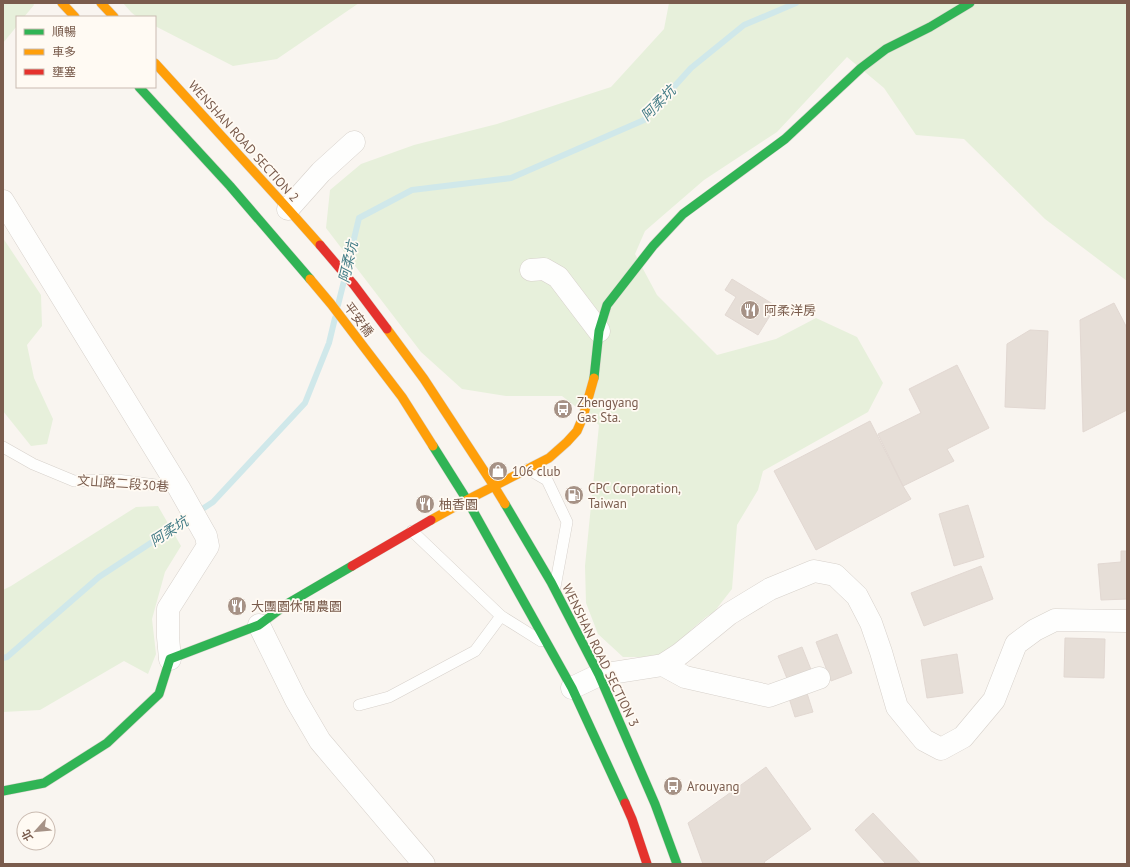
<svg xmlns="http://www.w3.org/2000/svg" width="1130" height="867" viewBox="0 0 1130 867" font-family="'PT Sans','Noto Sans TC',sans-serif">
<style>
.green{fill:#e7f0db}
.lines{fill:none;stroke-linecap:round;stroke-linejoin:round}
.stream{stroke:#d0e8ea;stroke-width:6}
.building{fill:#e6ded7;stroke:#e2d8d2}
.lane-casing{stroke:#d7d1cb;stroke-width:12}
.street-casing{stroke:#d7d1cb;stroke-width:23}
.fast-casing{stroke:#d9d2cb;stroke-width:10}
.slow-casing{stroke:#d9d2cb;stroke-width:10}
.jam-casing{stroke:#d9d2cb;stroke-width:10}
.lane{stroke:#fefefd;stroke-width:11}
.street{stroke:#fefefd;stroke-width:22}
.fast{stroke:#30b455;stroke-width:9}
.slow{stroke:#ff9f0a;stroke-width:9}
.jam{stroke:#e5322d;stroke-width:9}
.labels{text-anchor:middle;stroke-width:3.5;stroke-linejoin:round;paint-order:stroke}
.street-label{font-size:13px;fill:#7a5c4d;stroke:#fffaf3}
.poi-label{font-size:13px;fill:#7a5c4d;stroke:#fffaf3;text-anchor:start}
.water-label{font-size:14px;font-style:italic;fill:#437c86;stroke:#fffaf3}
</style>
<rect width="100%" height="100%" fill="#f9f5f0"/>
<!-- green -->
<path class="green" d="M 3,3 L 33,3 L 34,5 L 24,17 L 17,17 L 17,26 L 3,43 Z
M 123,3 L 359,3 L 277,59 L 233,66 L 155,26 L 155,17 C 134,17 137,19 123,3 Z
M 669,3 L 1127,3 L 1127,281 L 1045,219 L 964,139 L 916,135 L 884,88 L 847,57 L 777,132 L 704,180 L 645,231 L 635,254 L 657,295 L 717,355 L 776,339 L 816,318 L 857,337 L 883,383 L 868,412 L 763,471 L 758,490 L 737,525 L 732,589 L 714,612 L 706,617 L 692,629 L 667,657 L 623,657 L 598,634 L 586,603 L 585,566 L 599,425 L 562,396 L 506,396 L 462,389 L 421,352 L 326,228 L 330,190 L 361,164 L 414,145 L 497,124 L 611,87 L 664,29 Z
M 3,238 L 41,295 L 42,326 L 27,345 L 34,378 L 53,419 L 47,444 L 31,446 L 3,411 Z
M 158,506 L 181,546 L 165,572 L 152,619 L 156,654 L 148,674 L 124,661 L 40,710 L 3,712 L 3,590 L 11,586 L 136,507 Z"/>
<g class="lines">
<!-- stream -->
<path class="stream" d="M 347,268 L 359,218 L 412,190 L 511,178 L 644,120 L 691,68 L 744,25 L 796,3
M 338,305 L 344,281
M 3,658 L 7,657 L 99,577 L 213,502 L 305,403 L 329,343 L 335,318"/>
</g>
<!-- building -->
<path class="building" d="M 732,279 L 776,306 L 758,335 L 725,315 L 736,297 L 725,290 Z
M 1114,303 L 1127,328 L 1127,410 L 1083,432 L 1080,320 Z
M 1030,330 L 1048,331 L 1045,409 L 1005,407 L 1007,344 Z
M 957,365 L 989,428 L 947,449 L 954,461 L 903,486 L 878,434 L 921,413 L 909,389 Z
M 870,421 L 903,486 L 911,499 L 816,550 L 774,471 Z
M 968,505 L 984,557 L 954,566 L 939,514 Z
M 1121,551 L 1127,551 L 1127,599 L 1101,600 L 1098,564 L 1121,562 Z
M 981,566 L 993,599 L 924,626 L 911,593 Z
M 837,634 L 852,673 L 831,681 L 816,642 Z
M 1065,638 L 1105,639 L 1104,678 L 1064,677 Z
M 802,647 L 812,672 L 788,681 L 778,656 Z
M 957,654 L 963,693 L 927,698 L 921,660 Z
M 806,690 L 813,712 L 795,717 L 788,695 Z
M 766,767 L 811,829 L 764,862 L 766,864 L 703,864 L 688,823 Z
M 873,813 L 921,864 L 886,864 L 855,830 Z"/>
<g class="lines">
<defs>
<path id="lane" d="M 3,447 L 33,464 L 74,481 L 117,480 L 179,488
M 528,469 L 547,480 L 567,522 L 555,587
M 412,531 L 501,616 L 541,641
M 359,705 L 389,697 L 475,651 L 501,616"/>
<path id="street" d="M 3,201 L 179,488 L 206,536 L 208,546 L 168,609 L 168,637 L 170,659
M 288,209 L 321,172 L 354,142
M 531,270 L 544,269 L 558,277 L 599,331
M 259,625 L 296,700 L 320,741 L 424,864
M 663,665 L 685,677 L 769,696 L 819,678
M 572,688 L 599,675 L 663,665 L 680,654 L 729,614 L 770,589 L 814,571 L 835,575 L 857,596 L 871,623 L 881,652 L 897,707 L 924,740 L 941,749 L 963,737 L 994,700 L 1016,644 L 1035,630 L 1055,620 L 1127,621"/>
<path id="fast" d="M 139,87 L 230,186 L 310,279
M 594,378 L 599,331 L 607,305 L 653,246 L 683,214 L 785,139 L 861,68 L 886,49 L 930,27 L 970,3
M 433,446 L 467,500 L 572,688 L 625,803
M 505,504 L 551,582 L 599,675 L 655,804 L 677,864
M 3,791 L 44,783 L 107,743 L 159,694 L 170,659 L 259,625 L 287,604 L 352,566"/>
<path id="slow" d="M 62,3 L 75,17
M 101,3 L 114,17
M 155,63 L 288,209 L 320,245
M 310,279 L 331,304 L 402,397 L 433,446
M 387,329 L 424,379 L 494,486 L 505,504
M 431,520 L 467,500 L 549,458 L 567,442 L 577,431 L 583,417 L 594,378"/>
<path id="jam" d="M 320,245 L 354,285 L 387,329
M 352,566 L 431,520
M 625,803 L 632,819 L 647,864"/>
</defs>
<!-- lane casing -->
<use href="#lane" class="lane-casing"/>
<!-- street casing -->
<use href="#street" class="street-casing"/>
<!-- fast casing -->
<use href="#fast" class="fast-casing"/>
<!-- slow casing -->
<use href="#slow" class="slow-casing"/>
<!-- jam casing -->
<use href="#jam" class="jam-casing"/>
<!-- lane -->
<use href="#lane" class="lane"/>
<!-- street -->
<use href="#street" class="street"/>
<!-- fast -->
<use href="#fast" class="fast"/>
<!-- slow -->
<use href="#slow" class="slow"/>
<!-- jam -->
<use href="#jam" class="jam"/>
</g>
<!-- icons -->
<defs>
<symbol id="restaurant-disc" viewBox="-11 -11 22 22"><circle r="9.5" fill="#a69286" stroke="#fffaf3"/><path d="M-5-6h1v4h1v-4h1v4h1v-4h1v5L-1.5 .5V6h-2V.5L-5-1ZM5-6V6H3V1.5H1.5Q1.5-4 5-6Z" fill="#fff"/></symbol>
<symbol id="bus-disc" viewBox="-11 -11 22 22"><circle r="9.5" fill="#a69286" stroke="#fffaf3"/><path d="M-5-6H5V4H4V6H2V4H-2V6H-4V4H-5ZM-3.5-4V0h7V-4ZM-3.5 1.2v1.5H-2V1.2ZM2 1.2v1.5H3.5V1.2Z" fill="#fff"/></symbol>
<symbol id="shop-disc" viewBox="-11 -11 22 22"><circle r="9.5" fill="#a69286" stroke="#fffaf3"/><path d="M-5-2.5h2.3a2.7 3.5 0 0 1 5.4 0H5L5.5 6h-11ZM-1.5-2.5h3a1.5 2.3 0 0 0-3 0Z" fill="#fff"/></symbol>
<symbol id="fuel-disc" viewBox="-11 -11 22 22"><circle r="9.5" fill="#a69286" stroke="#fffaf3"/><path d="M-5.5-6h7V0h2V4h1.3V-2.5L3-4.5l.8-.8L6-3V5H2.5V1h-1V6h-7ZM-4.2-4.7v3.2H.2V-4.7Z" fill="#fff"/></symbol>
</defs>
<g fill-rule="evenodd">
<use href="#restaurant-disc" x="739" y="299" width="22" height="22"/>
<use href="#bus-disc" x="552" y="398" width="22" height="22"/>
<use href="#shop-disc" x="487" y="460" width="22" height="22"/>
<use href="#fuel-disc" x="563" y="484" width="22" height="22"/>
<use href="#restaurant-disc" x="414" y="493" width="22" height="22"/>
<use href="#restaurant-disc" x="226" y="595" width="22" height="22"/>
<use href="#bus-disc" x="662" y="775" width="22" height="22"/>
</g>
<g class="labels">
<!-- street labels -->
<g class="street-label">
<text transform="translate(244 141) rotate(48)" y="5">WENSHAN ROAD SECTION 2</text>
<text transform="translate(359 319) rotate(53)" y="5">平安橋</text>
<text transform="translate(123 483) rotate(4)" y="5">文山路二段30巷</text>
<text transform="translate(601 655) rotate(64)" y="5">WENSHAN ROAD SECTION 3</text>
</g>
<!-- poi labels -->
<g class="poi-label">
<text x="764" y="315">阿柔洋房</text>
<text x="577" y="407">Zhengyang<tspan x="577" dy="15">Gas Sta.</tspan></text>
<text x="512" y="476">106 club</text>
<text x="588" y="493">CPC Corporation,<tspan x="588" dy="15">Taiwan</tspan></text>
<text x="439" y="509">柚香園</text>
<text x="251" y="611">大團園休閒農園</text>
<text x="687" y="791">Arouyang</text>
</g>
<!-- water labels -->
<g class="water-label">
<text transform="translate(658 103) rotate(-45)" y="5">阿柔坑</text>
<text transform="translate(348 262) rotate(-77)" y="5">阿柔坑</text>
<text transform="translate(169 531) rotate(-33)" y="5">阿柔坑</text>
</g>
</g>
<!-- border -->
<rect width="1130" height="867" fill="none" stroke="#7a5c4d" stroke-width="8"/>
<!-- legend -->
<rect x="16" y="16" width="140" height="72" fill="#fffaf3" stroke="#cabbb1"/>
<rect x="24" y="29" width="20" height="6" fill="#30b455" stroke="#cabbb1"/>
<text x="52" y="36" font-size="12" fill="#7a5c4d">順暢</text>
<rect x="24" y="49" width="20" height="6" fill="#ff9f0a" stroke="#cabbb1"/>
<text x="52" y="56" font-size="12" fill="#7a5c4d">車多</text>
<rect x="24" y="69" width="20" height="6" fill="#e5322d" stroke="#cabbb1"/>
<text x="52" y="76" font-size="12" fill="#7a5c4d">壅塞</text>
<!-- north arrow -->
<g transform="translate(36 831) rotate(243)"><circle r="19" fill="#fffaf3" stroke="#cabbb1"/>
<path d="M0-3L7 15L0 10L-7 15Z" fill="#a69286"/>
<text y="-6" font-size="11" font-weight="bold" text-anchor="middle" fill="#7a5c4d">北</text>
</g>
</svg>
